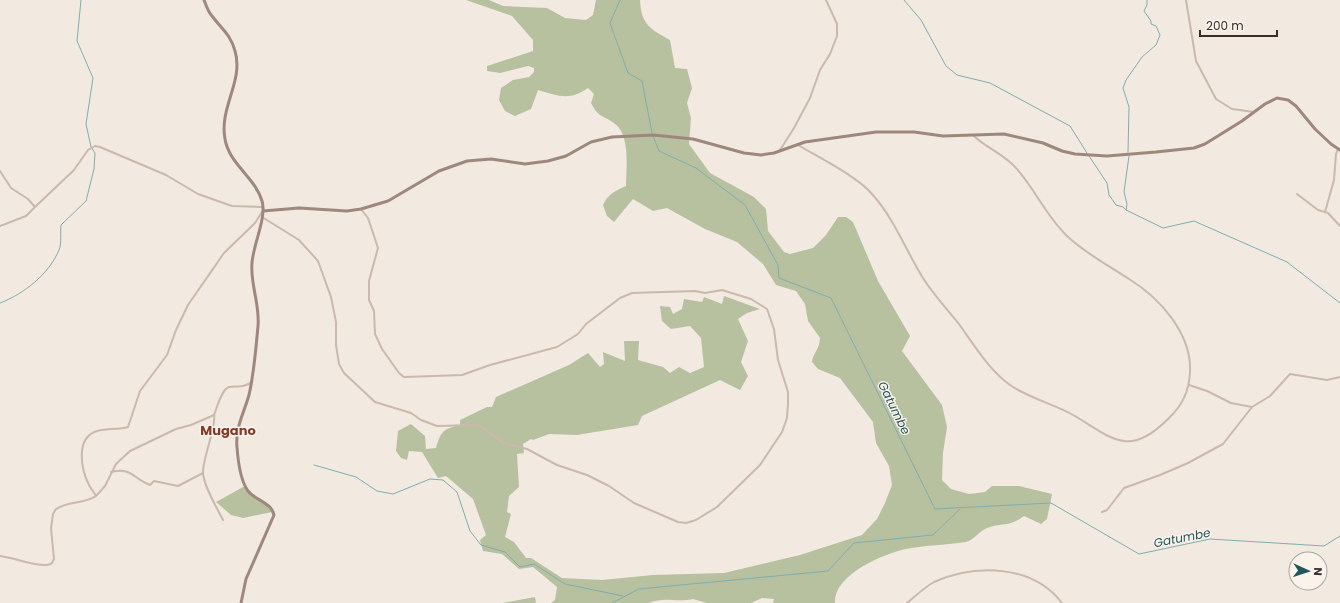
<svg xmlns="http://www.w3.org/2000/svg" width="1340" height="603" viewBox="0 0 1340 603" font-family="Poppins,sans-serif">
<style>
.green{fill:#b7c1a0}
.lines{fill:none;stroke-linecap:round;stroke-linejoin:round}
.stream{stroke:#7faeaf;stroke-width:1}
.street{stroke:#cab9ac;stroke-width:2}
.secondary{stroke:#9e887d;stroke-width:3}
.labels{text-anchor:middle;stroke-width:3;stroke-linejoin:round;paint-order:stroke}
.water-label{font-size:12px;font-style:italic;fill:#215759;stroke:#faf3ec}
.quarter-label{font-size:13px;font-weight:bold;fill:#853926;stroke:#faf3ec}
</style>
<rect width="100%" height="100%" fill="#f2e9e0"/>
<!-- green -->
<path class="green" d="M 466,0 L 489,0 L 503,6 L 547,8 L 565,18 L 586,20 L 593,15 L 596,0 L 640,0 C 641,24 650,29 670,40 L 675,68 L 687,69 L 692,88 L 687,103 L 691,118 L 689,144 L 710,173 L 754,197 L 766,209 L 768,231 L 784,252 L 790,254 L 813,248 L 826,235 L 838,217 L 846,217 L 853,222 L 878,281 L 910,336 L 902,351 L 942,405 L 947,427 L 943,453 L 942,480 L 951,489 L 969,494 L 985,492 L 992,486 L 1019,486 L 1052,494 L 1047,519 L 1041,524 L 1024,516 C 1008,528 1002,522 987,528 C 979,531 974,540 966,542 C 947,545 926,545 906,549 C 883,554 833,575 835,603 L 773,603 L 774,599 L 762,598 L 751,603 L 707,603 L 693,599 C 674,603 667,596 648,603 L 551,603 L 555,600 L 557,587 L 533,567 L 519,569 L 502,554 L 483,551 L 480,540 L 486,535 L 473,499 L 446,476 L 438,478 L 422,452 L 409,451 L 407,460 L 401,458 L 396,451 L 398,431 L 411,424 L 425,436 L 426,449 L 436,448 C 441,431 443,429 460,425 L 460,420 L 487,407 L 492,407 L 496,397 L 569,365 L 588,353 L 600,367 L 604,364 L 603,352 L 625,361 L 624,341 L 639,341 L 638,360 L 663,367 L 670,373 L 679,367 L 690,373 L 704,367 L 701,338 L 690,326 L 671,329 L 662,321 L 660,306 L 670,307 L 673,314 L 682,309 L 684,299 L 702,302 L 704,297 L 722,304 L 724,296 L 760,309 L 747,313 L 738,319 L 748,341 L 741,362 L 748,376 L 740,390 L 720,380 L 642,416 L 638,425 L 577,435 L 549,434 L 533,440 L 531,439 L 523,444 L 524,453 L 517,454 L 519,487 L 509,496 L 507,512 L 511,514 L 505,537 L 514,542 L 526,558 L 531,558 L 562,578 L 602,580 L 653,575 L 724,573 L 800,555 L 862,535 L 877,519 L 885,503 L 892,485 L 889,466 L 876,443 L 873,422 L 840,378 L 818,369 L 812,362 C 814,351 819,351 820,338 L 808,321 L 805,304 L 796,291 L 776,285 L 763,264 L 737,242 L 705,229 L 667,208 L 653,211 L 633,199 L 614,222 L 607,216 L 603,205 C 608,194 615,191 626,186 C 626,168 631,135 614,123 C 601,114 599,118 591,103 L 594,94 L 588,88 C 570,101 558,96 538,90 L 531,109 L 515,116 L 505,111 L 499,100 L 501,88 L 513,80 L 529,77 L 534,72 L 534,68 L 528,66 L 500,73 L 487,71 L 487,66 L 533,51 L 533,40 L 512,16 Z
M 245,486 C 252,499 269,504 272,512 L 243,518 L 231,515 L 216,502 Z
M 535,597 L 536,603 L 502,603 Z"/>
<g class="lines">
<!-- stream -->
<path class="stream" d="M 620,0 L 610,23 L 628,73 L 642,81 L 652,133
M 904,0 L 921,20 L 946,66 L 957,75 L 990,83 L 1070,126 L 1087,153
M 653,136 L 659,151 L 696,168 L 745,205 L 778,265 L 779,278 L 831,298 L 935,509 L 1051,503 L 1139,554 L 1210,539 L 1324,546 L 1340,536
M 1128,152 L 1129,107 L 1123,88 L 1126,80 L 1142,57 L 1156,45 L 1160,35 L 1156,26 L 1151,24 L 1151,21 L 1144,11 L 1147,5 L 1147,0
M 1089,156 L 1107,183 L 1109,195 L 1116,205 L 1123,207 L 1126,210 L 1163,228 L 1194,221 L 1287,262 L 1340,303
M 1126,210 L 1127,204 L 1124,192 L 1129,156
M 0,303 C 24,294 49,274 59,250 C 62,243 60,232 61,225 L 86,201 L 94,169 L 95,153 L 91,147 L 86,124 L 93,78 L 77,41 L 81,0
M 314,465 L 356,477 L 377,491 L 393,494 L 430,479 L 443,480 L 457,492 L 470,531 L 481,545 L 505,552 L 520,567 L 534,564 L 565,584 L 623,596
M 612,603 L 639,589 L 828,571 L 854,543 L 933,535 L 960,509"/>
<!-- street -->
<path class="street" d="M 1186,0 L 1196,61 L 1216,99 L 1232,109 L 1254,112
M 798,145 C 818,157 858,177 872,194 C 894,218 906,251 923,278 C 933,294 947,309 959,324 C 974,345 989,370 1010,385 C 1030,399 1055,404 1075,416 C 1114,440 1130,457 1168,419 C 1182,406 1189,392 1190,372 C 1192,334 1160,298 1129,279 C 1108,265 1086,254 1067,236 C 1046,216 1035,189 1016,168 C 1004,154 986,148 974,136
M 780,150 L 794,128 L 810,98 L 820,70 L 830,54 L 837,36 L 837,24 L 826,0
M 0,171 L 11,188 L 28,199 L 35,207 L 74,170 L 88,150 L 95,146 L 100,147 L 166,175 L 198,194 L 232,206 L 263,207
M 1297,194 L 1318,210 L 1328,213 L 1340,226
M 1325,212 L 1334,180 L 1336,154 L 1338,149
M 262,217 L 299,240 L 318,261 L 331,297 L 336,322 L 336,345 L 339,364 L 344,373 L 375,402 L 411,413 L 421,420 L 437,426 L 479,425 L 502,442 L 527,449 L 557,465 L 587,475 L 609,486 L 634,503 L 678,522 L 686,523 L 696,520 L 717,507 L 760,465 L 782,432 L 787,418 L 788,404 L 788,392 L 778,360 L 774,329 L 767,309 L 751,299 L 722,290 L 705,293 L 695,291 L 632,293 L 620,298 L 586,324 L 578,334 L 557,347 L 490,365 L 462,375 L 404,377 L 399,373 L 382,349 L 375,334 L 374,311 L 369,300 L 369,281 L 378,248 L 368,218 L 361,209
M 0,226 L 26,216 L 35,207
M 1189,385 L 1207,391 L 1231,403 L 1252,407
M 214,415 C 217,425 203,457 203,472 C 203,485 217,508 223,520
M 111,472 C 132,467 132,478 150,485 L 154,481 L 178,486 L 203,473
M 96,496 L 105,486 L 116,464 L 130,451 L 176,429 L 191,425 L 214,415 C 217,408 221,390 229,387 C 238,385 239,389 251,383
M 1102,512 L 1107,510 L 1124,488 L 1160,475 L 1188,463 L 1223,444 L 1252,407 L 1270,396 L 1290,374 L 1327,380 L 1340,377
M 0,556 C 13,557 44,570 52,563 L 54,559 L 51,528 L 53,514 L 56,509 C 68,501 85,504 96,496 C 94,492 91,489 89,485 C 81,469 75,438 97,431 C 107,428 118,430 128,427 L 140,391 L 167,355 L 176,330 L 188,305 L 224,253 L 255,223 L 262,212
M 907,603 C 915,596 925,587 934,582 C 975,564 1032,564 1062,603"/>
<!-- secondary -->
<path class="secondary" d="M 204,0 C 206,5 208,12 212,16 C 221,28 231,35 235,51 C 244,81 219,107 225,139 C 229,164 255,177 262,201 C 267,217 253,245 252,263 C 250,284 260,304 258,326 C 256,347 254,374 249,395 C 244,413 235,428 237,447 C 238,461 240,480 248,491 C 255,500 272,503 274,515 L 246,579 L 241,603
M 263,211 L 299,208 L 347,211 L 361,209 L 388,201 L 439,171 L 467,161 L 491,159 L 525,164 L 548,161 L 566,156 L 591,142 L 612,137 L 653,135 L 693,139 L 744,153 L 761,155 L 774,153 L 805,142 L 876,132 L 914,132 L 943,136 L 1004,134 L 1043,143 L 1062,151 L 1075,154 L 1107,156 L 1156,152 L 1194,148 L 1205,144 L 1242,121 L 1265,104 L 1277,98 L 1288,100 L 1296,106 L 1315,129 L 1331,144 L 1340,150"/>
</g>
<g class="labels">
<!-- water labels -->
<g class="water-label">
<text transform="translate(894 408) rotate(64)" y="4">Gatumbe</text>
<text transform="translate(1182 538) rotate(-11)" y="4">Gatumbe</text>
</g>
<!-- quarter labels -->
<g class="quarter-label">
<text x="228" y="435">Mugano</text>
</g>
</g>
<!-- north arrow -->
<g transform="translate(1308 571) rotate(93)"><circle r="19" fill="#faf3ec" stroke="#ada49e"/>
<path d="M0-3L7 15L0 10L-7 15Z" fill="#215759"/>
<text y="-6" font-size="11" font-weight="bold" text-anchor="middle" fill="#392e2a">N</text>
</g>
<!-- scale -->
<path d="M1200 30v6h77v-6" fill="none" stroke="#392e2a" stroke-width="2"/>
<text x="1206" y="30" font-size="12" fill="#392e2a" stroke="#faf3ec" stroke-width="3" paint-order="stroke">200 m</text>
</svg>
